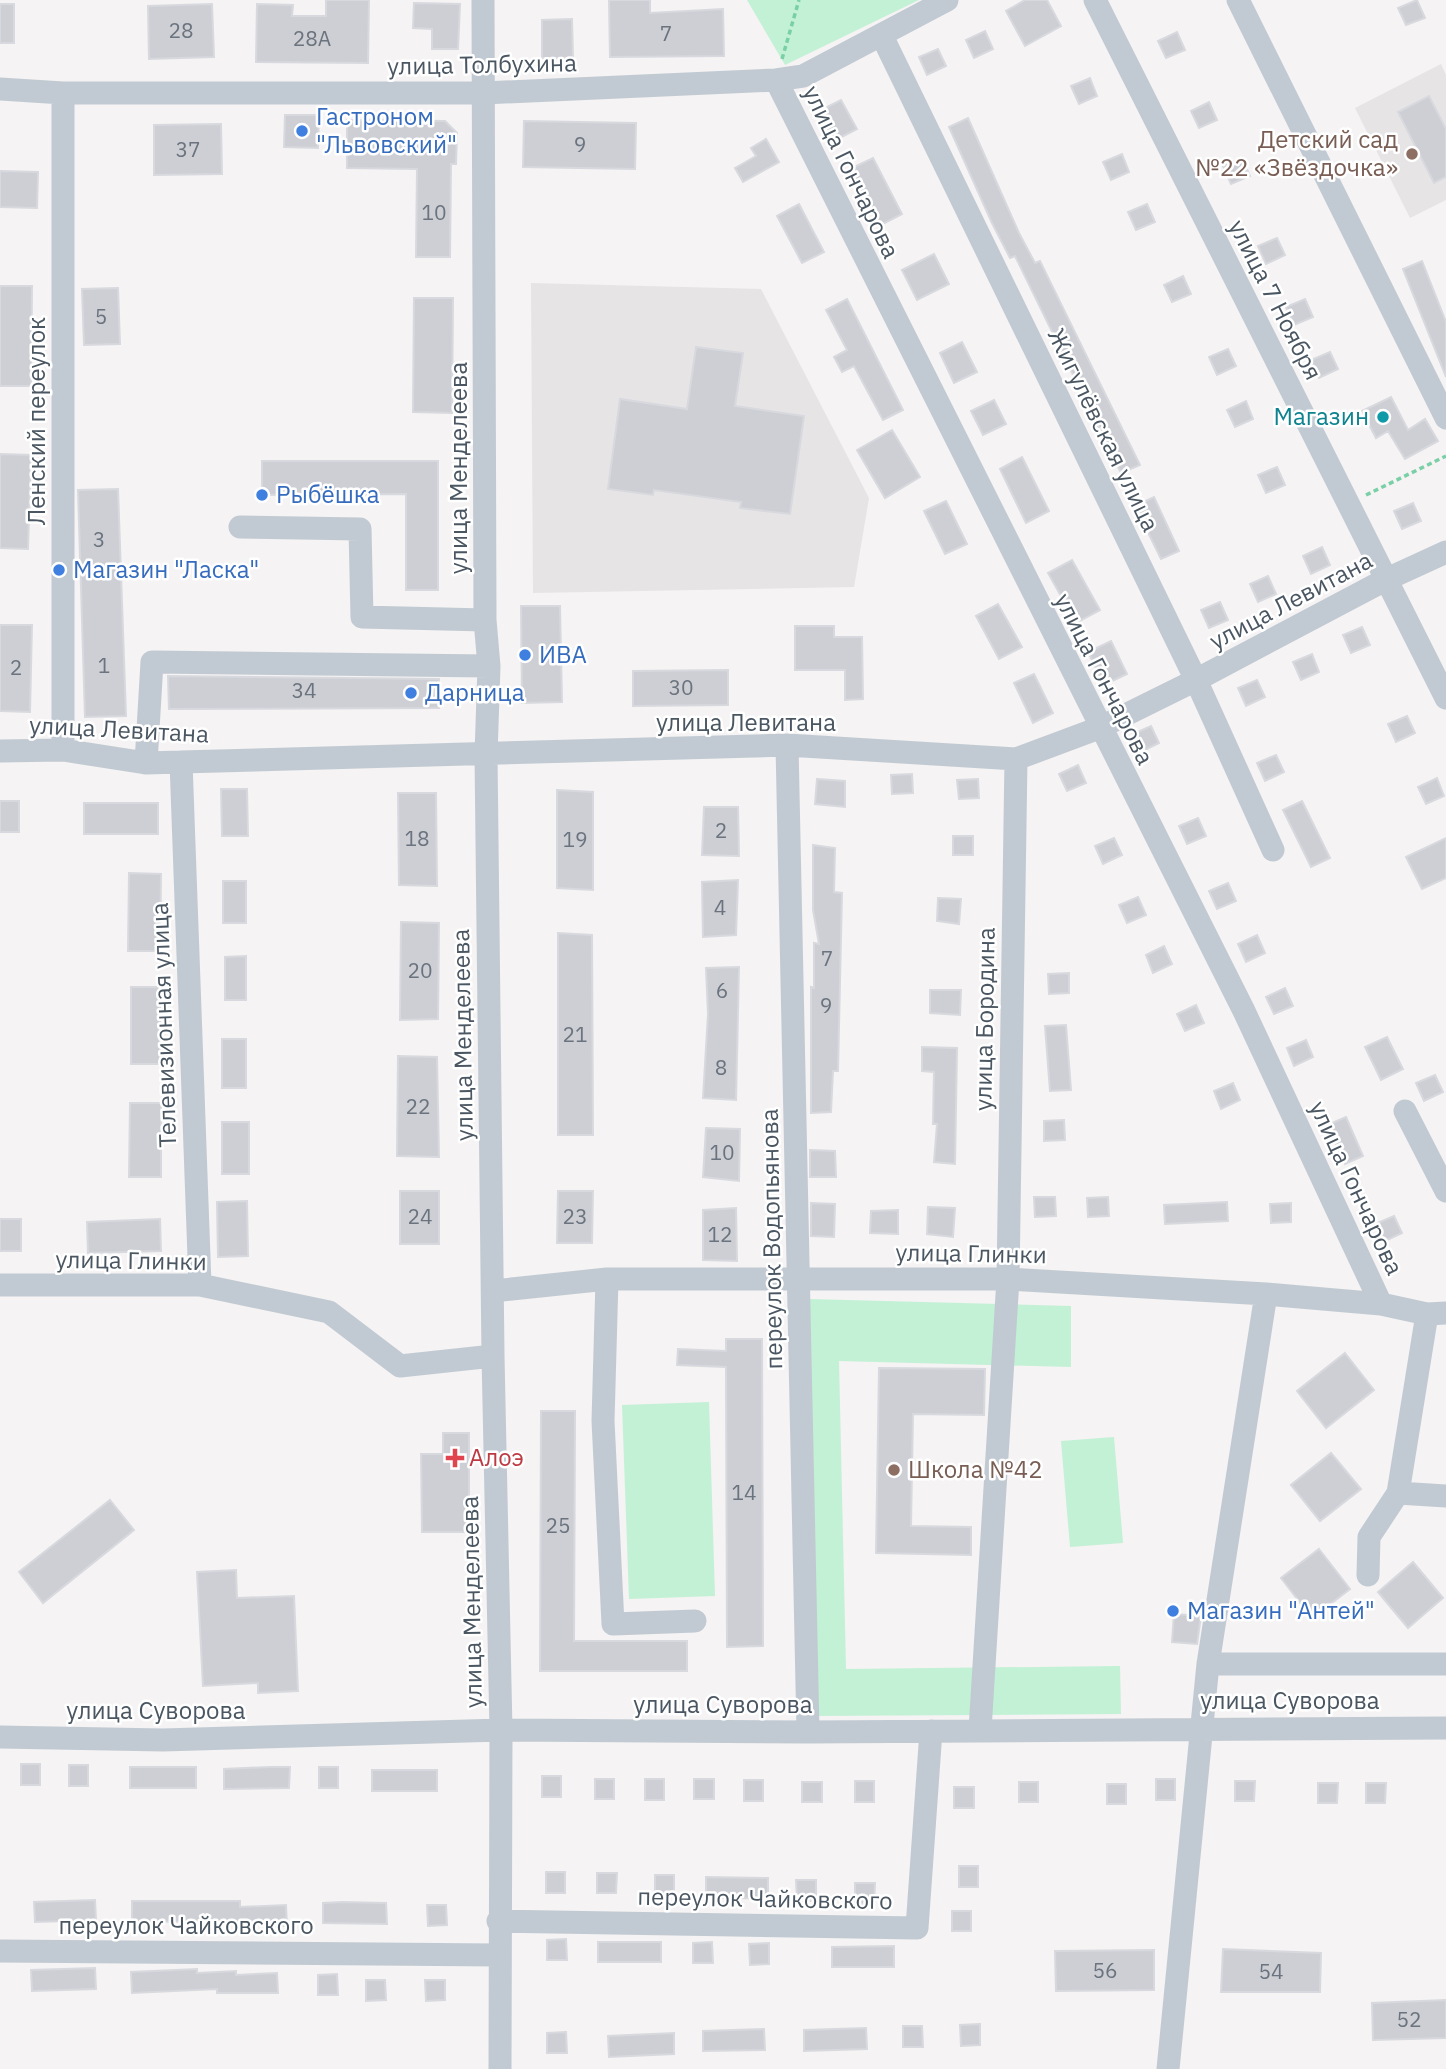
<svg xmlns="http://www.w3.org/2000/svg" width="1446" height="2069" viewBox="0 0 1446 2069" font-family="'IBM Plex Sans',sans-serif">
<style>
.education{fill:#e6e4e5}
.green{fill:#c3f1d5}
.building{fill:#cdcfd5;stroke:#d7d9de;stroke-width:2}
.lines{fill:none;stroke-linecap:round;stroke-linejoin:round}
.path{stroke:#7ad0a6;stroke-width:3.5;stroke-dasharray:5 3.5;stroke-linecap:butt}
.minor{stroke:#c1cad2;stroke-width:23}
.shop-dot{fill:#3f7fe0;stroke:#fff;stroke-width:2.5}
.education-dot{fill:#8d6e63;stroke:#fff;stroke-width:2.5}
.culture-dot{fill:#0f9aa8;stroke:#fff;stroke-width:2.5}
.health-dot{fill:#e0444e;stroke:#fff;stroke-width:2.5}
.labels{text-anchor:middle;stroke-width:5;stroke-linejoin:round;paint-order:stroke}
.number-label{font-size:21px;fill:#6b747e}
.street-label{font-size:24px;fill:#4a5661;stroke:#fff}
.shop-label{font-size:24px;fill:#366cbe;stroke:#fff;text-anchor:start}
.education-label{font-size:24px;fill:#785e54;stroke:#fff;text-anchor:end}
.culture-label{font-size:24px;fill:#0d838f;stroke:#fff;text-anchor:end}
.health-label{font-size:24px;fill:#be3a42;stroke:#fff;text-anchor:start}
</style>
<rect width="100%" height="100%" fill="#f5f3f3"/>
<!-- education -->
<path class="education" d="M 1441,64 L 1446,75 L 1446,200 L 1410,218 L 1355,108 Z
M 531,283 L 761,289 L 869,498 L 854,587 L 533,593 Z"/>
<!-- green -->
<path class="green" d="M 747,0 L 919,0 L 785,65 Z
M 809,1299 L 1071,1306 L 1071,1367 L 839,1361 L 846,1669 L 1120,1666 L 1121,1714 L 814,1716 Z
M 709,1402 L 715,1596 L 629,1599 L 622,1405 Z
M 1114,1437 L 1123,1543 L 1070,1547 L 1061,1441 Z"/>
<!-- building -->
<path class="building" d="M 326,0 L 369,0 L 368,63 L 256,62 L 257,4 L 293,5 L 292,16 L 326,16 Z
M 609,0 L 650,0 L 650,13 L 723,9 L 724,56 L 610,57 Z
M 1025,0 L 1047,0 L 1061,26 L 1025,46 L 1006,11 Z
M 1417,0 L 1425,18 L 1406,25 L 1398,8 Z
M 414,3 L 460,4 L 458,49 L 432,49 L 432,29 L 413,28 Z
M 0,4 L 14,4 L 14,43 L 0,43 Z
M 212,4 L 214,57 L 149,59 L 148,6 Z
M 572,19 L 573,58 L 542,58 L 542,20 Z
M 985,31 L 993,49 L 974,58 L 966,40 Z
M 1177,32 L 1185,50 L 1166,58 L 1158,41 Z
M 938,49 L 946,66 L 927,75 L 919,57 Z
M 1090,78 L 1097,96 L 1079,104 L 1071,86 Z
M 1429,96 L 1446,129 L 1446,177 L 1434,183 L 1398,112 Z
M 841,100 L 857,129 L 834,141 L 819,111 Z
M 1209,102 L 1217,120 L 1199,128 L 1191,111 Z
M 285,115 L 319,115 L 318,148 L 284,147 Z
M 968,118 L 1019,233 L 1035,263 L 1040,261 L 1140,465 L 1121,473 L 1015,256 L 1010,258 L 992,223 L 949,127 Z
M 347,120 L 445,121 L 457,133 L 456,164 L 451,164 L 450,257 L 416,257 L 417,169 L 347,168 Z
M 524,121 L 636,123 L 635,169 L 523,167 Z
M 221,124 L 222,174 L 154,175 L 154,125 Z
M 766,139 L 779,162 L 743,182 L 735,168 L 756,156 L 751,148 Z
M 1122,154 L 1129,172 L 1111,180 L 1103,162 Z
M 873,158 L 902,214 L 879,226 L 850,169 Z
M 1242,158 L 1250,176 L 1231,184 L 1223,166 Z
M 0,171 L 38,172 L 37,208 L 0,207 Z
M 799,204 L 824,252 L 802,263 L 777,216 Z
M 1147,204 L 1155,222 L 1136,230 L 1128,212 Z
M 1277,238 L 1285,255 L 1266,264 L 1258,246 Z
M 934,254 L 949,284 L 917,300 L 902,270 Z
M 1422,261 L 1446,322 L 1446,377 L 1403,269 Z
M 1183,276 L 1191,294 L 1172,302 L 1164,285 Z
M 0,286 L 32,286 L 31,386 L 0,386 Z
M 118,288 L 120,344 L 84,345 L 82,289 Z
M 414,298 L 453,298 L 452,413 L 413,412 Z
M 847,299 L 903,410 L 883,420 L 854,366 L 842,372 L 834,357 L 847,350 L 826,310 Z
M 1305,299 L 1313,317 L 1294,325 L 1286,307 Z
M 962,342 L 977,372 L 954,383 L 940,353 Z
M 696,347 L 743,353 L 735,406 L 804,416 L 790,514 L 740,508 L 741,502 L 654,490 L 653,495 L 608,489 L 620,399 L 687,409 Z
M 1228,349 L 1236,366 L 1217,375 L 1209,357 Z
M 1330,352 L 1338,369 L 1319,378 L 1311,360 Z
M 1391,397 L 1408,430 L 1425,419 L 1438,441 L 1405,459 L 1388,431 L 1376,438 L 1362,411 Z
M 994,400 L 1006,424 L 983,435 L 971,411 Z
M 1246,401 L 1253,419 L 1235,427 L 1227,410 Z
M 892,430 L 920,477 L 885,498 L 857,450 Z
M 0,454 L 31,455 L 28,549 L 0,548 Z
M 1022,457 L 1049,511 L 1026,523 L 1000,469 Z
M 262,461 L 438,461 L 438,590 L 406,590 L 406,494 L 262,495 Z
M 1277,467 L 1285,485 L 1266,493 L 1258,475 Z
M 118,489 L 126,716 L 85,717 L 78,490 Z
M 1154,497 L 1179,551 L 1161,559 L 1135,506 Z
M 946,501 L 967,544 L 945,554 L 924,511 Z
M 1413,503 L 1421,521 L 1402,529 L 1394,511 Z
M 1322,547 L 1330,565 L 1311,574 L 1303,556 Z
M 1072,560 L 1100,610 L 1076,623 L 1048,573 Z
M 1268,576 L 1276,594 L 1258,602 L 1250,584 Z
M 1220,602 L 1228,620 L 1209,628 L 1201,610 Z
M 998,604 L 1022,647 L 999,659 L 976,616 Z
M 521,606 L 560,606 L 562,702 L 522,703 Z
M 0,625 L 32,625 L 30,712 L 0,711 Z
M 795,626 L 834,626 L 834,637 L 862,637 L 863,699 L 845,700 L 845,670 L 795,670 Z
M 1362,627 L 1370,645 L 1351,653 L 1343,635 Z
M 1111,641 L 1127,674 L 1104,685 L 1088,652 Z
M 1312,654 L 1319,672 L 1301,680 L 1293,662 Z
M 728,670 L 728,705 L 633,706 L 633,671 Z
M 1034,674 L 1053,713 L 1033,723 L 1014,683 Z
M 168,676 L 439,679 L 439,708 L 169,709 Z
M 1257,680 L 1265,697 L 1246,706 L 1238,688 Z
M 1407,716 L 1415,733 L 1396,742 L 1388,724 Z
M 1151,726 L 1159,743 L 1141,752 L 1133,734 Z
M 1276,755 L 1284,772 L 1265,781 L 1257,763 Z
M 1078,765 L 1086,783 L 1067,791 L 1059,774 Z
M 912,774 L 913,793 L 892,794 L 891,775 Z
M 1437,778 L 1444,796 L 1426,804 L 1418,787 Z
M 817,779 L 845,781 L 845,807 L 815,804 Z
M 978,779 L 979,798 L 959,799 L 957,780 Z
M 221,789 L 247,789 L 248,836 L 222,836 Z
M 557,790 L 593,792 L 593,890 L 557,888 Z
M 398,793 L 436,793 L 437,886 L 399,885 Z
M 0,801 L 19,801 L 19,832 L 0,832 Z
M 1302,801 L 1330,858 L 1311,867 L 1283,810 Z
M 84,803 L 158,803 L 158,834 L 84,834 Z
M 704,807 L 738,807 L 739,856 L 702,855 Z
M 1198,818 L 1206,836 L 1187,844 L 1179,826 Z
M 953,836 L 973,836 L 973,855 L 953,855 Z
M 1114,838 L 1122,855 L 1103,864 L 1095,846 Z
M 1446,838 L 1446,878 L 1422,889 L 1406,857 Z
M 813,845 L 835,848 L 834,892 L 842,893 L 838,1071 L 833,1071 L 831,1112 L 811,1113 L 811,987 L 814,988 L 814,943 L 819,944 L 813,910 Z
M 129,873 L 161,874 L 160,951 L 128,951 Z
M 738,880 L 736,935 L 703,937 L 702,882 Z
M 223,881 L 246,881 L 246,923 L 223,923 Z
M 1228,883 L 1236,901 L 1217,909 L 1209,891 Z
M 1138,897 L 1146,915 L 1127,923 L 1119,905 Z
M 938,898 L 961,899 L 959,924 L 937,921 Z
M 401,922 L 439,923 L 438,1019 L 400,1020 Z
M 558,933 L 592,935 L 593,1135 L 558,1135 Z
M 1257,935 L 1265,953 L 1246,962 L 1238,944 Z
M 1164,946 L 1172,964 L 1153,973 L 1146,955 Z
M 246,956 L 246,1000 L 225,1000 L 225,957 Z
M 739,967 L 736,1100 L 703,1098 L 708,1014 L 706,968 Z
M 1069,973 L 1069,993 L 1049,994 L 1048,974 Z
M 131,987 L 160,987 L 160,1064 L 131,1064 Z
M 1285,988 L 1293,1006 L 1274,1014 L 1266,997 Z
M 930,990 L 961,990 L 960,1015 L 930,1013 Z
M 1196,1005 L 1204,1023 L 1185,1031 L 1177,1014 Z
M 1066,1025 L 1071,1090 L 1050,1091 L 1045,1026 Z
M 1387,1037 L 1403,1069 L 1381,1080 L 1365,1047 Z
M 222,1039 L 246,1039 L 246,1088 L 222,1088 Z
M 1306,1040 L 1313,1057 L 1294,1066 L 1287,1048 Z
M 922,1047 L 957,1048 L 955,1164 L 934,1162 L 937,1124 L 933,1124 L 934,1072 L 922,1071 Z
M 398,1056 L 437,1057 L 439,1157 L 397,1156 Z
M 1435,1075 L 1443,1092 L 1424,1101 L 1416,1083 Z
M 1233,1083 L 1240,1100 L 1221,1109 L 1214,1091 Z
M 130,1103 L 161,1103 L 161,1177 L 129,1177 Z
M 1346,1117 L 1363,1156 L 1345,1164 L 1327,1125 Z
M 1064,1120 L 1065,1140 L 1044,1141 L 1044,1121 Z
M 222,1122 L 249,1122 L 249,1174 L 222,1174 Z
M 706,1128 L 740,1129 L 739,1181 L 703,1177 Z
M 810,1150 L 835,1151 L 836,1177 L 810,1177 Z
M 400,1191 L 439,1191 L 439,1244 L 400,1244 Z
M 558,1191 L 593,1191 L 592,1243 L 557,1243 Z
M 1034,1197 L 1055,1197 L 1056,1216 L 1035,1217 Z
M 1108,1197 L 1109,1216 L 1088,1217 L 1087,1198 Z
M 247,1201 L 248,1256 L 218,1257 L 217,1202 Z
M 1227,1202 L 1228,1221 L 1165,1224 L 1164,1205 Z
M 811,1203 L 835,1204 L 834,1237 L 811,1236 Z
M 1291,1203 L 1291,1222 L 1271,1223 L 1270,1204 Z
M 928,1207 L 955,1208 L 953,1237 L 927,1234 Z
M 736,1208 L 737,1261 L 703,1260 L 703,1210 Z
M 898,1210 L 898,1234 L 870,1233 L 871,1211 Z
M 1394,1216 L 1402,1233 L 1383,1242 L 1375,1224 Z
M 0,1219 L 21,1219 L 21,1251 L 0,1251 Z
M 160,1219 L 161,1251 L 88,1253 L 87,1222 Z
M 726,1339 L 762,1339 L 763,1646 L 727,1647 L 726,1367 L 677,1365 L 678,1349 L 726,1351 Z
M 1345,1353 L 1374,1390 L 1326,1428 L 1297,1391 Z
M 879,1368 L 985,1369 L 984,1415 L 913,1414 L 911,1526 L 971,1527 L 971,1555 L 876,1553 Z
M 541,1411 L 575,1411 L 574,1641 L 687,1641 L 687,1671 L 540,1671 Z
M 443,1433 L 469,1433 L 469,1532 L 422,1532 L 421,1454 L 443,1454 Z
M 1331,1453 L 1361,1489 L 1320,1521 L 1291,1485 Z
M 110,1500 L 134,1530 L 43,1603 L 19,1572 Z
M 1319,1549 L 1350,1589 L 1312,1618 L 1281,1578 Z
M 1413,1562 L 1443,1598 L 1408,1628 L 1378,1592 Z
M 236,1570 L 237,1598 L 294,1596 L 298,1691 L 258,1693 L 258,1683 L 203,1686 L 197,1572 Z
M 1174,1614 L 1201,1616 L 1197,1644 L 1172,1642 Z
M 21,1764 L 40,1764 L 40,1785 L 21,1785 Z
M 69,1765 L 88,1765 L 88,1786 L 69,1786 Z
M 130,1767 L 196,1767 L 196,1788 L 130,1788 Z
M 270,1767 L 290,1767 L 289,1788 L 224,1789 L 224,1769 Z
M 319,1767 L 338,1767 L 338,1788 L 319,1788 Z
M 372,1770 L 437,1770 L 437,1791 L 372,1791 Z
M 542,1776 L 561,1776 L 561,1797 L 542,1797 Z
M 595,1779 L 614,1779 L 614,1799 L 595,1799 Z
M 645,1779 L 664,1779 L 664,1800 L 645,1800 Z
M 694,1779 L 714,1779 L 714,1799 L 694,1799 Z
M 1156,1779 L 1175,1779 L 1175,1800 L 1156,1800 Z
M 744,1780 L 763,1780 L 763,1801 L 744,1801 Z
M 855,1781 L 874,1781 L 874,1802 L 855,1802 Z
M 1235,1781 L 1255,1781 L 1254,1801 L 1235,1801 Z
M 802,1782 L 822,1782 L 822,1802 L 802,1802 Z
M 1019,1782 L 1038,1782 L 1038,1802 L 1019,1802 Z
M 1318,1783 L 1338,1783 L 1337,1803 L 1318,1803 Z
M 1366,1783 L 1386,1783 L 1385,1803 L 1366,1803 Z
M 1107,1784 L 1126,1784 L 1126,1804 L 1107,1804 Z
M 954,1787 L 974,1787 L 974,1808 L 954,1808 Z
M 959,1866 L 978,1866 L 978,1887 L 959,1887 Z
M 546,1872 L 565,1872 L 565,1893 L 546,1893 Z
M 597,1873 L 617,1873 L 616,1893 L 597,1893 Z
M 655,1875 L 674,1875 L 674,1896 L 655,1896 Z
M 706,1877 L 768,1878 L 768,1899 L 706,1897 Z
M 796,1880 L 816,1880 L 816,1901 L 797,1901 Z
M 855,1883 L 875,1883 L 874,1904 L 855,1904 Z
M 95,1900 L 96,1920 L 35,1922 L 34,1902 Z
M 132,1901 L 240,1901 L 240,1907 L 286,1905 L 287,1926 L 267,1926 L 267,1921 L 132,1922 Z
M 342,1902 L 386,1903 L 387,1924 L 323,1923 L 323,1903 Z
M 427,1905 L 446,1905 L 447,1925 L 428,1926 Z
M 952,1911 L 971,1911 L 971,1931 L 952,1931 Z
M 566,1939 L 567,1960 L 547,1960 L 547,1940 Z
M 598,1942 L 661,1942 L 661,1962 L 598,1962 Z
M 712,1942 L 713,1963 L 693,1963 L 693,1943 Z
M 769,1943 L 769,1964 L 750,1965 L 749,1944 Z
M 894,1946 L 894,1967 L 832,1967 L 832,1947 Z
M 1223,1949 L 1321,1953 L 1320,1992 L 1221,1992 Z
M 1154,1950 L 1154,1990 L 1056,1991 L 1055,1951 Z
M 95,1968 L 96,1989 L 32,1991 L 31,1970 Z
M 197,1969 L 197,1973 L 236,1971 L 236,1975 L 277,1973 L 278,1993 L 217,1993 L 217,1989 L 132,1993 L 131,1972 Z
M 337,1974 L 338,1995 L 318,1995 L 318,1975 Z
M 366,1980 L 385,1980 L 386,2000 L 366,2001 Z
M 425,1980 L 445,1980 L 445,2000 L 426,2001 Z
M 1446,2000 L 1446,2038 L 1373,2040 L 1372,2003 Z
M 980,2024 L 980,2045 L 961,2046 L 960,2025 Z
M 903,2026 L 922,2026 L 923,2047 L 903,2047 Z
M 866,2028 L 867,2049 L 804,2051 L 804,2030 Z
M 764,2029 L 765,2050 L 703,2051 L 703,2031 Z
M 566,2032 L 567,2053 L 547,2053 L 547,2033 Z
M 674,2033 L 674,2054 L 609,2057 L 608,2036 Z"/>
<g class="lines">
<!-- path -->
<path class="path" d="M 782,59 L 799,0
M 1366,495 L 1446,456"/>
<!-- minor -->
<path class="minor" d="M 483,0 L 485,620 L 489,666 L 486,755 L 493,1356 L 501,1730 L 500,2069
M 1095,0 L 1446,698
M 1238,0 L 1446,418
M 882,36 L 1196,680 L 1273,850
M 776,80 L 1244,1011 L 1381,1304
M 0,89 L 63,93 L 484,93 L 776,80 L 803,76 L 947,0
M 63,93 L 63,750
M 240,527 L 360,529 L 362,617 L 485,620
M 787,745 L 808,1732
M 0,751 L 63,750 L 146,763 L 181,762 L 787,745 L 1016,759 L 1099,728 L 1196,680 L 1385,580 L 1446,552
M 181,762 L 200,1285
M 146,763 L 152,662 L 489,666
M 1405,1111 L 1446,1191
M 607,1279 L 603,1421 L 613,1624 L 695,1621
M 0,1285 L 200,1285 L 329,1312 L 400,1366 L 493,1356
M 493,1291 L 607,1279 L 1008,1279 L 1266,1294 L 1381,1304 L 1427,1314 L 1446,1313
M 1427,1314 L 1398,1493 L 1446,1496
M 1368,1575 L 1369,1537 L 1398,1493
M 1208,1664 L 1446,1664
M 980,1730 L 1008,1279 L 1016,759
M 0,1737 L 163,1740 L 501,1730 L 808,1732 L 1446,1728
M 498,1921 L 917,1928 L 931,1731
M 0,1951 L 498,1955
M 1168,2069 L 1208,1664 L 1266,1294"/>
</g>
<!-- markers -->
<g class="shop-dot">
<circle cx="302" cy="131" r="7"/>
<circle cx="262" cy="495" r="7"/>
<circle cx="59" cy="570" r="7"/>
<circle cx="525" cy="655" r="7"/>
<circle cx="411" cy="693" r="7"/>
<circle cx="1173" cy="1611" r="7"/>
</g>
<g class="education-dot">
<circle cx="1412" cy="154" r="7"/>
<circle cx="894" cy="1470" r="7"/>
</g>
<circle class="culture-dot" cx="1383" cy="417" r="7"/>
<path class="health-dot" d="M451.5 1447.5h7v7h7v7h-7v7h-7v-7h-7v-7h7z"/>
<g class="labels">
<!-- number labels -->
<g class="number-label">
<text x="181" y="38">28</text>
<text x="666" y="41">7</text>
<text x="312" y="46">28А</text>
<text x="580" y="152">9</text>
<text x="188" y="157">37</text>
<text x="434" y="220">10</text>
<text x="101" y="324">5</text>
<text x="99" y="547">3</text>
<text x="104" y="673">1</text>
<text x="16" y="675">2</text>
<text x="681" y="695">30</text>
<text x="304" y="698">34</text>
<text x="721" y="838">2</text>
<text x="417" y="846">18</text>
<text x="575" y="847">19</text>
<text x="720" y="915">4</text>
<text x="827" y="966">7</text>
<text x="420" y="978">20</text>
<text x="722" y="998">6</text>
<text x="826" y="1013">9</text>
<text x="575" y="1042">21</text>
<text x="721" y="1075">8</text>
<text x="418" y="1114">22</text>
<text x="722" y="1160">10</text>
<text x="420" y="1224">24</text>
<text x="575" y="1224">23</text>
<text x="720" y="1242">12</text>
<text x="744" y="1500">14</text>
<text x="558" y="1533">25</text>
<text x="1105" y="1978">56</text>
<text x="1271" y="1979">54</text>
<text x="1409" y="2027">52</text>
</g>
<!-- street labels -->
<g class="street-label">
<text transform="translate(482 65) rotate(-1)" y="8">улица Толбухина</text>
<text transform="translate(851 172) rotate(64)" y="8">улица Гончарова</text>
<text transform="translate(1275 300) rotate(63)" y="8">улица 7 Ноября</text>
<text transform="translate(37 421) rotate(-90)" y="8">Ленский переулок</text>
<text transform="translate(1103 430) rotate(64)" y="8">Жигулёвская улица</text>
<text transform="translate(459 468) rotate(-90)" y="8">улица Менделеева</text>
<text transform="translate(1291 601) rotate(-28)" y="8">улица Левитана</text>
<text transform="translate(1104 679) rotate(63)" y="8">улица Гончарова</text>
<text x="746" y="731">улица Левитана</text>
<text transform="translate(119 730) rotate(3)" y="8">улица Левитана</text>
<text transform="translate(985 1019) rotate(-89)" y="8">улица Бородина</text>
<text transform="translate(164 1025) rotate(-92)" y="8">Телевизионная улица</text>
<text transform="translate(463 1035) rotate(-91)" y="8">улица Менделеева</text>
<text transform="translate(1356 1188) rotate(65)" y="8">улица Гончарова</text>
<text transform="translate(772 1239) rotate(-91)" y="8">переулок Водопьянова</text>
<text transform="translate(971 1254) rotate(1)" y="8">улица Глинки</text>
<text transform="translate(131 1261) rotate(1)" y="8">улица Глинки</text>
<text transform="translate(472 1602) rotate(-91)" y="8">улица Менделеева</text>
<text x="1290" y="1709">улица Суворова</text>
<text x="723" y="1713">улица Суворова</text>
<text x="156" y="1719">улица Суворова</text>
<text transform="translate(765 1899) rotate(1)" y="8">переулок Чайковского</text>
<text x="186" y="1934">переулок Чайковского</text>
</g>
<!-- shop labels -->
<g class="shop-label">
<text x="316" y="125">Гастроном<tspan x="316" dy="28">"Львовский"</tspan></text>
<text x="276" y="503">Рыбёшка</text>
<text x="73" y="578">Магазин "Ласка"</text>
<text x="539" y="663">ИВА</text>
<text x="425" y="701">Дарница</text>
<text x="1187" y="1619">Магазин "Антей"</text>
</g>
<!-- education labels -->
<g class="education-label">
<text x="1398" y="148">Детский сад<tspan x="1398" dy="28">№22 «Звёздочка»</tspan></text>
<text x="908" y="1478" text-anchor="start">Школа №42</text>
</g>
<!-- culture labels -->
<g class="culture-label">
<text x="1369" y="425">Магазин</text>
</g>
<!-- health labels -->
<g class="health-label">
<text x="469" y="1466">Алоэ</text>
</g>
</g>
</svg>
